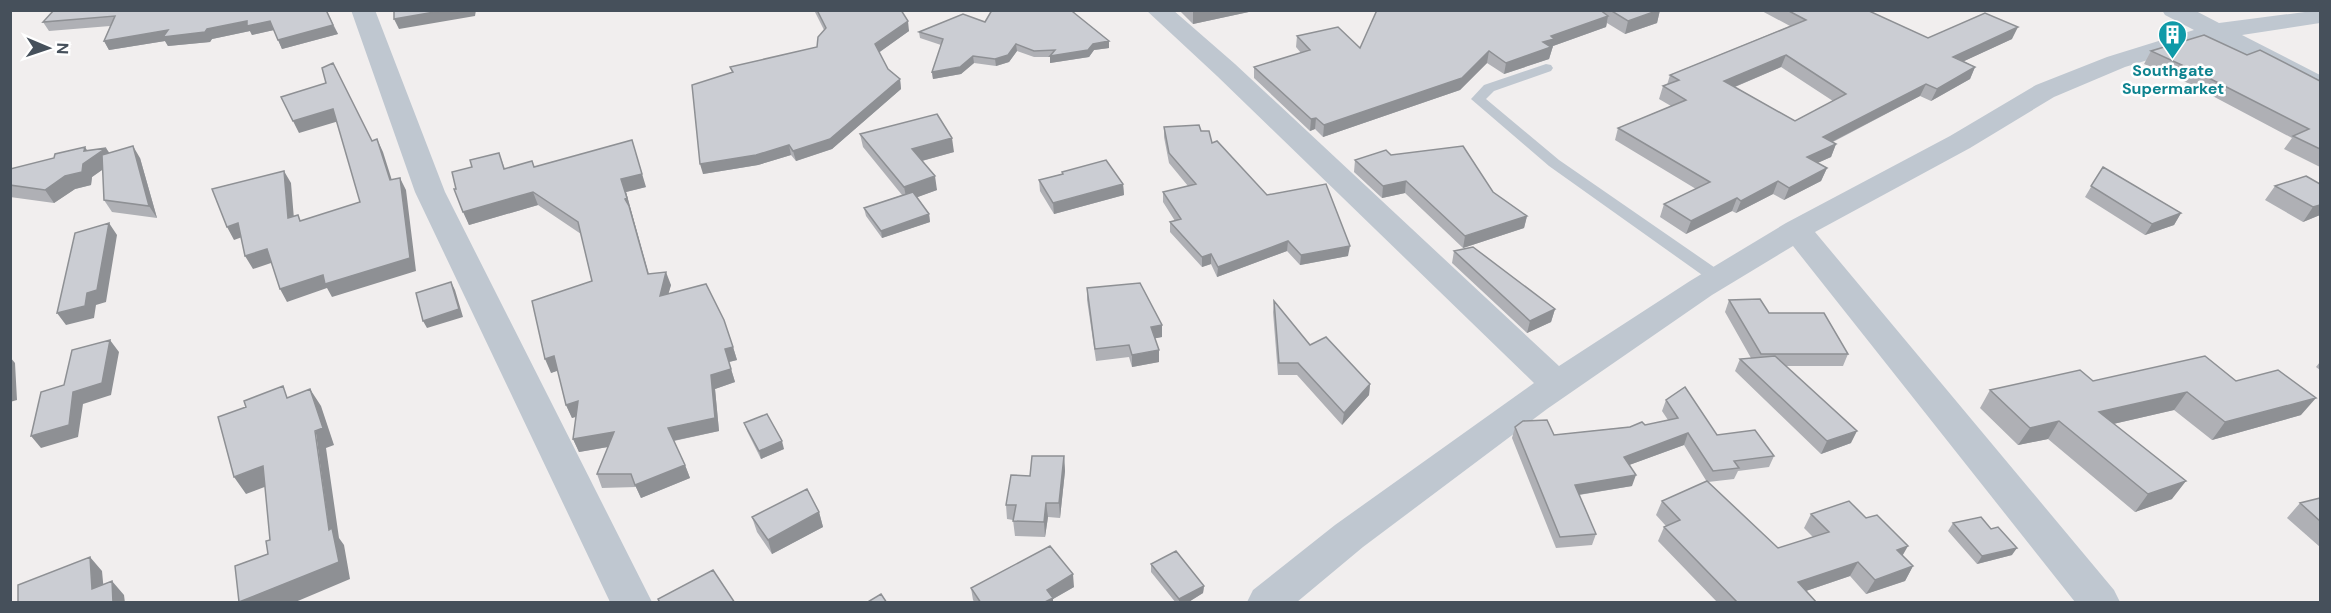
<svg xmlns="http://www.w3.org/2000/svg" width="2331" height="613" viewBox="0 0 2331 613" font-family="'DM Sans',sans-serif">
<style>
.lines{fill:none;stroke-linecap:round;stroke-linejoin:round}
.service{fill:#bfc7d0;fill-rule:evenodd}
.minor{fill:#bfc7d0;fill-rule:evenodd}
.wall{fill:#afb0b5;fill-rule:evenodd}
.shaded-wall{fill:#8e9094}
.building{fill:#cbcdd3;stroke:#8e9094;stroke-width:1.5;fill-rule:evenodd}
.labels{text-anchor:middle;stroke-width:5;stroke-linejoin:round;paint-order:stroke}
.far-culture-label{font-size:16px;font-weight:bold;fill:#0d838f;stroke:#fff}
</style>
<rect width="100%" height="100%" fill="#f1eeee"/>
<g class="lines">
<!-- service -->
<path class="service" d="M 1546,64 L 1551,65 L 1553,68 L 1551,71 L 1494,91 L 1486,99 L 1559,160 L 1724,274 L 1726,278 L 1724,282 L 1712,282 L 1549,166 L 1471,99 L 1484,85 Z"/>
<!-- minor -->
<path class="minor" d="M 351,10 L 375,10 L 445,192 L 652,602 L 610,602 L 415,192 Z
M 1146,10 L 1173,10 L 1235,64 L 1559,366 L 1690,281 L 1786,223 L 1950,136 L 2036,85 L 2107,57 L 2194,30 L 2165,15 L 2162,10 L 2194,10 L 2219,23 L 2320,10 L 2320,23 L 2242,35 L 2320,75 L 2320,93 L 2311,91 L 2213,40 L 2125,67 L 2054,97 L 1970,148 L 1815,232 L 2114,590 L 2120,602 L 2075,602 L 1793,246 L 1712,295 L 1547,409 L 1363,547 L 1297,602 L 1247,602 L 1253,590 L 1335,525 L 1534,383 L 1217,76 Z"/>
</g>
<!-- wall -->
<path class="wall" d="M 54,10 L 331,11 L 327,11 L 338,34 L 282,49 L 274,30 L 252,35 L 250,31 L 212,39 L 210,42 L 168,46 L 165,41 L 109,50 L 104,41 L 110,26 L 49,31 L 43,22 Z
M 814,10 L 901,10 L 909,31 L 879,52 L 888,69 L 900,79 L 901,89 L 832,149 L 796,161 L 791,155 L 758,165 L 703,174 L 732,73 L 730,67 L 817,47 L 824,30 Z
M 1179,10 L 1258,10 L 1193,24 Z
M 1377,10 L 1660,10 L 1657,23 L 1625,34 L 1607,23 L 1606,27 L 1553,46 L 1549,59 L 1504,74 L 1487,63 L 1460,90 L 1323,137 L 1315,129 L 1310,131 L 1254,78 L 1254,67 L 1301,53 L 1296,47 L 1297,36 L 1360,48 Z
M 1760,10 L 1867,10 L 1928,38 L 2012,39 L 1964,61 L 1975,67 L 1970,79 L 1931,101 L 1920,96 L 1833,142 L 1836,144 L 1831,157 L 1817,163 L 1827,168 L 1821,181 L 1784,200 L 1773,194 L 1736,213 L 1732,211 L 1686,234 L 1660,217 L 1664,204 L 1696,189 L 1615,140 L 1618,128 L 1671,106 L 1659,99 L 1663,86 L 1667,85 L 1670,75 L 1790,26 ZM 1781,67 L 1833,101 L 1795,121 L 1735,87 Z
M 1076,15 L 1109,41 L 1109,48 L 1094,50 L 1089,57 L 1050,63 L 1050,57 L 1034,57 L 1017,51 L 1009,62 L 996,66 L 974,63 L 961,74 L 933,79 L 932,72 L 941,45 L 920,38 L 919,32 L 985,22 Z
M 2151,51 L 2247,55 L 2320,81 L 2320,167 L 2284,149 L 2292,138 L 2190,84 L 2144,64 Z
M 1164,127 L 1201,131 L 1267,195 L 1348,256 L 1300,265 L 1287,251 L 1217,277 L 1211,264 L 1202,267 L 1170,232 L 1170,222 L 1175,221 L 1163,202 L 1163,192 L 1188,186 L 1169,163 L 1164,137 Z
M 860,134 L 954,152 L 922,161 L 937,190 L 917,197 L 929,214 L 930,222 L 882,238 L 866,216 L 864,208 L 902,195 L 863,147 Z
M 87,151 L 109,153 L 140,158 L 157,218 L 112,212 L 104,200 L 103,169 L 92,177 L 91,185 L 75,189 L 54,203 L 10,197 L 10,169 Z
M 499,153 L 505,169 L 534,167 L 646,187 L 626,192 L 649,274 L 671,285 L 668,294 L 733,347 L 737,360 L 729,362 L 735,382 L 715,389 L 719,431 L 674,441 L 685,465 L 690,478 L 641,498 L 636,487 L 602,488 L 597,474 L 608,447 L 579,452 L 573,439 L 576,417 L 572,418 L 566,405 L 558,370 L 551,373 L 592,281 L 581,234 L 538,205 L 469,225 L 456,189 L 472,167 Z
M 1391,155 L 1527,216 L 1524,228 L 1463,248 L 1405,193 L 1382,198 L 1354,172 L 1355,160 Z
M 2103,167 L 2181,213 L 2174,225 L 2145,235 L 2085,197 Z
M 1062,172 L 1123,184 L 1124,195 L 1054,214 L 1040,191 L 1039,180 L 1062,174 Z
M 2320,184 L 2320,215 L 2303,222 L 2265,200 L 2275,186 Z
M 1454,251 L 1555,309 L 1551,322 L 1527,333 L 1452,263 Z
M 1087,288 L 1162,337 L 1155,338 L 1159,362 L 1132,367 L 1129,357 L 1096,361 L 1087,300 Z
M 1729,300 L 1769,313 L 1848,354 L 1843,366 L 1786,366 L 1851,443 L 1821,454 L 1735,371 L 1740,359 L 1751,358 L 1725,312 Z
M 1274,301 L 1310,345 L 1370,384 L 1369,395 L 1342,425 L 1297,375 L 1278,375 L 1273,312 Z
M 2320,362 L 2320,370 L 2316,367 Z
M 2093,381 L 2236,381 L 2301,415 L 2212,440 L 2174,410 L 2113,424 L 2172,499 L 2135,512 L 2048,439 L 2018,445 L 1980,408 L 1990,390 Z
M 1666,400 L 1717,435 L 1774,456 L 1769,467 L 1738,471 L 1734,479 L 1708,482 L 1778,548 L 1813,537 L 1804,528 L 1811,514 L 1903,556 L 1913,566 L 1905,581 L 1866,594 L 1850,576 L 1806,591 L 1817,603 L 1718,603 L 1658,541 L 1664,527 L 1666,526 L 1656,515 L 1662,501 L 1707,482 L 1684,445 L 1629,465 L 1632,486 L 1579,495 L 1596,534 L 1592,545 L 1556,548 L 1512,438 L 1515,427 L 1554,435 L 1645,425 L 1668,420 L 1662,411 Z
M 744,423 L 784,449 L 761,459 L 747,431 Z
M 1064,456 L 1065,471 L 1060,518 L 1048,517 L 1045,537 L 1015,536 L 1013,520 L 1007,519 L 1006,505 L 1030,476 Z
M 2320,498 L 2320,547 L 2287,518 L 2300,503 Z
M 819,512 L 823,527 L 772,554 L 757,532 L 752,517 Z
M 1953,523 L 2012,555 L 1977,564 L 1948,531 Z
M 1151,564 L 1204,586 L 1203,593 L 1187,603 L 1176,603 L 1151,572 Z
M 1074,587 L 1053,599 L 1053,603 L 975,603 L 973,600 L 971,588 Z"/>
<!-- shaded-wall -->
<path class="shaded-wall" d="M 446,10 L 476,10 L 475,16 L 399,29 L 394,19 Z
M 1201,10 L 1258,10 L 1193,24 L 1193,12 Z
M 1660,10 L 1657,23 L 1625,34 L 1628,21 Z
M 1608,16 L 1606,27 L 1553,46 L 1549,59 L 1504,74 L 1506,63 L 1543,42 L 1551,36 Z
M 247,21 L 270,21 L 274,30 L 252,35 L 250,31 L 212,39 L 210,42 L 168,46 L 165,41 L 109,50 L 104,41 L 168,30 L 207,29 Z
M 908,21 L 909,31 L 877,54 L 875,44 Z
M 333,25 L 338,34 L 282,49 L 278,40 Z
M 2018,27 L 2012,39 L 1947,69 L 1953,57 Z
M 1109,41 L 1109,48 L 1094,50 L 1089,57 L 1050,63 L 1050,56 L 1093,44 Z
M 1016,44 L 1017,51 L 1009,62 L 996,66 L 995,59 Z
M 1489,51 L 1487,63 L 1460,90 L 1323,137 L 1324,125 Z
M 1786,55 L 1781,67 L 1720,93 L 1724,81 Z
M 973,56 L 974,63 L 961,74 L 933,79 L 932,72 Z
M 1975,67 L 1970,79 L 1931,101 L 1937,89 Z
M 900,79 L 901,89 L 832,149 L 796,161 L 793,151 Z
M 1926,84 L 1920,96 L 1818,149 L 1823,137 Z
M 333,109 L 339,121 L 299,133 L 293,121 Z
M 1316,118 L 1315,129 L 1310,131 L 1311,119 Z
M 952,138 L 954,152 L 914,163 L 912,149 Z
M 377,139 L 383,152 L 396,193 L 390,180 Z
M 632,140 L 646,187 L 626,192 L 652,287 L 625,199 L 621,179 Z
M 1836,144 L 1831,157 L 1802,170 L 1807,157 Z
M 789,145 L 791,155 L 758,165 L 703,174 L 700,164 Z
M 133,146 L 140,158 L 157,218 L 149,206 Z
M 85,147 L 92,158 L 106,148 L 115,161 L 92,177 L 91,185 L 75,189 L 54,203 L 45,190 L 84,151 Z
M 1827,168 L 1821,181 L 1784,200 L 1789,188 Z
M 284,171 L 291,183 L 295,231 L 288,218 Z
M 935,176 L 937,190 L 907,201 L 904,187 Z
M 400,178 L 406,190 L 416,271 L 332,297 L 327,288 L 287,302 L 280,289 Z
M 1406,181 L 1405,193 L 1382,198 L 1383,186 Z
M 1778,181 L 1773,194 L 1736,213 L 1741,201 Z
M 1123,184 L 1124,195 L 1054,214 L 1053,203 Z
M 533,192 L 538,205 L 469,225 L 463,212 Z
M 1737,198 L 1732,211 L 1686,234 L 1691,221 Z
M 2320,205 L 2320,215 L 2303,222 L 2313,207 Z
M 2181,213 L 2174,225 L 2145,235 L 2152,224 Z
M 929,214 L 930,222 L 882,238 L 881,231 Z
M 1527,216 L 1524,228 L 1463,248 L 1465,236 Z
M 109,223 L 117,235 L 106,302 L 96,305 L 94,318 L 66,325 L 57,313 L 87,293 Z
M 238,223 L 245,236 L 234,240 L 227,227 Z
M 1288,241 L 1287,251 L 1217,277 L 1218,267 Z
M 1350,246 L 1348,256 L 1300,265 L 1301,255 Z
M 267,249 L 274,262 L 253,269 L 245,256 Z
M 1211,254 L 1211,264 L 1202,267 L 1202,257 Z
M 666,272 L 671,285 L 664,309 L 660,296 Z
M 451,282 L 455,290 L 463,317 L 427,328 L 423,321 Z
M 1555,309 L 1551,322 L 1527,333 L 1530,321 Z
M 1162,325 L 1162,337 L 1152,339 L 1151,327 Z
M 110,340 L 119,352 L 111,395 L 83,404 L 78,437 L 41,448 L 31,436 L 73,392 Z
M 733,347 L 737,360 L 729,362 L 725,349 Z
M 1159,350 L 1159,362 L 1132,367 L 1132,355 Z
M 554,356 L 560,370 L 551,373 L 545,359 Z
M 10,357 L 15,363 L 17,400 L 10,402 Z
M 731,369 L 735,382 L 715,389 L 719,431 L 672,441 L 668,428 L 711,375 Z
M 1370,384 L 1369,395 L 1342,425 L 1344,413 Z
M 310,389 L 321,406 L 334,445 L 326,448 L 339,538 L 344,545 L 350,579 L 293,603 L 240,603 L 239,602 L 329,530 Z
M 2187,392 L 2174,410 L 2087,430 L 2099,412 Z
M 2316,398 L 2301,415 L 2212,440 L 2225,422 Z
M 578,401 L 583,414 L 572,418 L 566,405 Z
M 2059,421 L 2048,439 L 2018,445 L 2030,428 Z
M 1857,431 L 1851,443 L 1821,454 L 1827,441 Z
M 614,432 L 619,445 L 579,452 L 573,439 Z
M 1688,433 L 1684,445 L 1621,468 L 1624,457 Z
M 782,441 L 784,449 L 761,459 L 759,451 Z
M 1064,456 L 1065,471 L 1060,518 L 1059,503 Z
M 685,465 L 690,478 L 641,498 L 635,485 Z
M 263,466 L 275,483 L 246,494 L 234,477 Z
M 1636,475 L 1632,486 L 1571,496 L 1575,485 Z
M 2186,481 L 2172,499 L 2135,512 L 2148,494 Z
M 1046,503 L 1048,517 L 1045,537 L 1044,522 Z
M 819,512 L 823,527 L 772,554 L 768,540 Z
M 1908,546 L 1900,560 L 1897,550 Z
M 2017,548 L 2012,555 L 1977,564 L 1982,556 Z
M 90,557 L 102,571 L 105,603 L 92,589 Z
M 1858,562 L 1850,576 L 1791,596 L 1798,582 Z
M 1913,566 L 1905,581 L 1866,594 L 1875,580 Z
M 1073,574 L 1074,587 L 1053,599 L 1053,603 L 1043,603 L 1047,590 Z
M 112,581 L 124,595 L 125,603 L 113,603 Z
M 1204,586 L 1203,593 L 1187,603 L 1179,603 L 1179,599 Z"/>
<!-- building -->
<path class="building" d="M 54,10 L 326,10 L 333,25 L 278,40 L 270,21 L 247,26 L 247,21 L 207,29 L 205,32 L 163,37 L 168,30 L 104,41 L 115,16 L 43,22 Z
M 394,10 L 446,10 L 394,19 Z
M 817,10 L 901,10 L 908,21 L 875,44 L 888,69 L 900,79 L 830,139 L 793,151 L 789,145 L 756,155 L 700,164 L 692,85 L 733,72 L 730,67 L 817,47 L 818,37 L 826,28 Z
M 992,10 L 1075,10 L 1075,11 L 1073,12 L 1109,41 L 1093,44 L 1088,50 L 1050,56 L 1055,50 L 1034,51 L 1016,44 L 1008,55 L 995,59 L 973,56 L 960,67 L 932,72 L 943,39 L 919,32 L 963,14 L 985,22 Z
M 1377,10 L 1600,10 L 1608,16 L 1551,36 L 1554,39 L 1543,42 L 1551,47 L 1506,63 L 1489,51 L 1462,78 L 1324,125 L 1316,118 L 1311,119 L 1254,67 L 1310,50 L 1297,36 L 1338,27 L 1360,48 Z
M 1610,10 L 1659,10 L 1628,21 Z
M 1787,10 L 1867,10 L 1928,38 L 1985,13 L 2018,27 L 1953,57 L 1975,67 L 1937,89 L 1926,84 L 1823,137 L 1836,144 L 1807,157 L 1827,168 L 1789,188 L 1778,181 L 1741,201 L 1737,198 L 1691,221 L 1664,204 L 1710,182 L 1618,128 L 1686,100 L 1663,86 L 1679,80 L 1670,75 L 1806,20 ZM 1786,55 L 1846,94 L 1795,121 L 1724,81 Z
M 2204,35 L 2247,55 L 2260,50 L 2320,81 L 2320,149 L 2293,136 L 2309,129 L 2197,72 L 2151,51 Z
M 333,63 L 372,141 L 377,139 L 390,180 L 400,178 L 410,258 L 325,284 L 323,275 L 280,289 L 267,249 L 245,256 L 238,223 L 227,227 L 212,189 L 284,171 L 288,218 L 298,215 L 300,221 L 360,202 L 333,109 L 293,121 L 281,97 L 326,83 L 322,68 Z
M 937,114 L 952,138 L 912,149 L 935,176 L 904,187 L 860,134 Z
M 1199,125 L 1201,131 L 1209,131 L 1212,143 L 1217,141 L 1267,195 L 1326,184 L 1350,246 L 1301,255 L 1288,241 L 1218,267 L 1211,254 L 1202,257 L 1170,222 L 1181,219 L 1163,192 L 1196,184 L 1169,153 L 1164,127 Z
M 632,140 L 642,174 L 621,179 L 627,198 L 625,199 L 629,206 L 648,274 L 666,272 L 660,296 L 706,284 L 724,320 L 733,347 L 725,349 L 731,369 L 711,375 L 715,418 L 668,428 L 685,465 L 635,485 L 631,474 L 597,474 L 614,432 L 573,439 L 578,401 L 566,405 L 554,356 L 545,359 L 532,301 L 592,281 L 578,222 L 533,192 L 463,212 L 454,189 L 456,189 L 452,172 L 472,167 L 470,160 L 499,153 L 504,169 L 532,161 L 534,167 Z
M 133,146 L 149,206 L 104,200 L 102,155 Z
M 1463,146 L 1493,192 L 1527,216 L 1465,236 L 1406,181 L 1383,186 L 1355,160 L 1386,150 L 1391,155 Z
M 85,147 L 84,151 L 106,148 L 83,164 L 82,172 L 65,176 L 45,190 L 10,185 L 10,169 L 54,158 L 55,154 Z
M 1106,160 L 1123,184 L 1053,203 L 1039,180 L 1063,174 L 1062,172 Z
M 2103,167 L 2181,213 L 2152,224 L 2091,186 Z
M 2306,176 L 2320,184 L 2320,205 L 2313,207 L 2275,186 Z
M 913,192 L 929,214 L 881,231 L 864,208 Z
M 109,223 L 97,290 L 87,293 L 85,306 L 57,313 L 75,233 Z
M 1473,247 L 1555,309 L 1530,321 L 1454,251 Z
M 451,282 L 459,309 L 423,321 L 416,293 Z
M 1140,283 L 1162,325 L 1151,327 L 1159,350 L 1132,355 L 1129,345 L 1095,349 L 1087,288 Z
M 1760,299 L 1769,313 L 1824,313 L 1848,354 L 1761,354 L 1729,300 Z
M 1274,301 L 1310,345 L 1326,337 L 1370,384 L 1344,413 L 1298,363 L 1279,363 Z
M 110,340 L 102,383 L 73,392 L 69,425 L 31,436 L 41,392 L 64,385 L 72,350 Z
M 1775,356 L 1857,431 L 1827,441 L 1740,359 Z
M 2205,356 L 2236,381 L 2278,370 L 2316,398 L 2225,422 L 2187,392 L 2099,412 L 2186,481 L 2148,494 L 2059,421 L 2030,428 L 1990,390 L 2080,370 L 2093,381 Z
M 283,386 L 287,398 L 310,389 L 323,428 L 315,431 L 329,530 L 332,528 L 339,562 L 239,602 L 235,566 L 268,554 L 266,541 L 270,540 L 263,466 L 234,477 L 218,417 L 246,407 L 244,401 Z
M 1685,387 L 1717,435 L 1755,430 L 1774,456 L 1734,461 L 1739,468 L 1713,471 L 1688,433 L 1624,457 L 1636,475 L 1575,485 L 1596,534 L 1560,537 L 1515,427 L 1523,421 L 1547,420 L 1554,435 L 1630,427 L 1642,422 L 1645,425 L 1678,418 L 1666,400 Z
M 767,414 L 782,441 L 759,451 L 744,423 Z
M 1032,456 L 1064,456 L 1059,503 L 1046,503 L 1044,522 L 1013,521 L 1016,505 L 1006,505 L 1011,475 L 1030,476 Z
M 1707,481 L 1778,548 L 1829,532 L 1811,514 L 1849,501 L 1866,518 L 1877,515 L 1908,546 L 1897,550 L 1913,566 L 1875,580 L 1858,562 L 1798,582 L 1817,603 L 1738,603 L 1664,527 L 1680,520 L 1662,501 Z
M 807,489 L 819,512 L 768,540 L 752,517 Z
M 2320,498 L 2320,521 L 2300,503 Z
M 1981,517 L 1991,529 L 1998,527 L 2017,548 L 1982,556 L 1953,523 Z
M 1050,546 L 1073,574 L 1047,590 L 1053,598 L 1043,603 L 981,603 L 971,588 Z
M 1176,551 L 1204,586 L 1179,599 L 1151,564 Z
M 90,557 L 92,589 L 112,581 L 113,603 L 18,603 L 18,585 Z
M 713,570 L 735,603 L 660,603 L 658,599 Z
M 881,594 L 887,603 L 866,603 Z"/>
<!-- icons -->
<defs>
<symbol id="building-pin" viewBox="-11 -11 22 30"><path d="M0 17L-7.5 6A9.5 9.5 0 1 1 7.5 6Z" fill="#0f9aa8" stroke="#fff"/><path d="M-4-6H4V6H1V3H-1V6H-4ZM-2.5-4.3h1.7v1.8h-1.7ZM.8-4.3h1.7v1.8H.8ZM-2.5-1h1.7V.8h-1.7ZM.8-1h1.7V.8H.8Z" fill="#fff"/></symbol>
</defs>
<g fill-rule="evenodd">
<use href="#building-pin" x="2156" y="18" width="33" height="45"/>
</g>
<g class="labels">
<!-- far-culture labels -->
<g class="far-culture-label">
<text x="2173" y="76">Southgate<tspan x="2173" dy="18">Supermarket</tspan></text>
</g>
</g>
<!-- border -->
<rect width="2331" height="613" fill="none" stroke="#46505b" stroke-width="24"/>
<!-- north arrow -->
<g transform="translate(48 48) rotate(92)" stroke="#ffffff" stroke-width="4.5" paint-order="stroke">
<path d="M0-4.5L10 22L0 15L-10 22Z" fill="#46505b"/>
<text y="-9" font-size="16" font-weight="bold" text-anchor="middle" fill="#46505b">N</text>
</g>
</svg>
